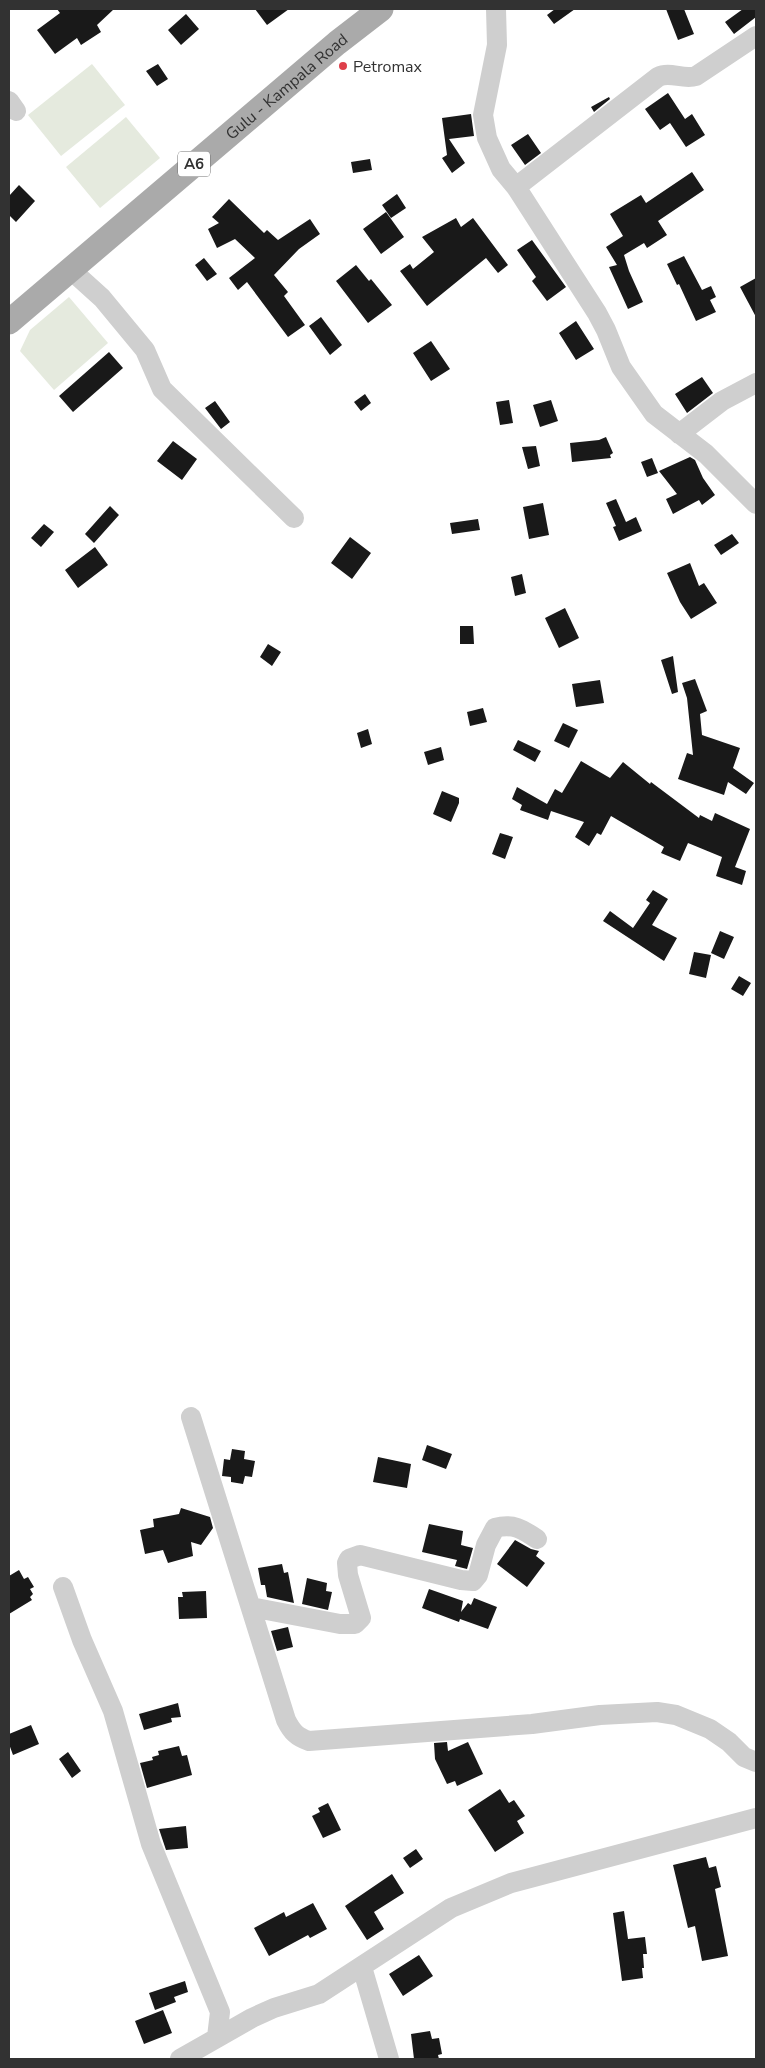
<svg xmlns="http://www.w3.org/2000/svg" width="765" height="2068" viewBox="0 0 765 2068" font-family="'Nunito Sans',sans-serif">
<style>
.green{fill:#e5eade}
.building{fill:#191919}
.lines{fill:none;stroke-linecap:round;stroke-linejoin:round}
.minor{stroke:#cfcfcf;stroke-width:20}
.major{stroke:#aaa;stroke-width:25}
.poi-dot{fill:#de3f4a;stroke:#fff;stroke-width:2}
.labels{text-anchor:middle;stroke-width:5;stroke-linejoin:round;paint-order:stroke}
.shield{fill:#fff;stroke:#707070;stroke-width:1}
.shield-label{font-size:15px;font-weight:bold;fill:#323232}
.poi-label{font-size:16px;fill:#323232;stroke:#fff;text-anchor:start}
.street-label{font-size:16px;fill:#323232;stroke:#fff}
</style>
<rect width="100%" height="100%" fill="#fff"/>
<!-- green -->
<path class="green" d="M 92,64 L 125,105 L 61,156 L 28,115 Z
M 126,117 L 160,158 L 100,208 L 66,167 Z
M 69,297 L 108,343 L 54,390 L 20,351 L 30,330 Z"/>
<!-- building -->
<path class="building" d="M 57,9 L 114,9 L 97,25 L 101,32 L 81,45 L 77,38 L 55,54 L 37,30 L 60,13 Z
M 255,9 L 289,9 L 267,25 Z
M 555,9 L 575,9 L 554,24 L 547,15 Z
M 666,9 L 684,9 L 694,34 L 678,40 Z
M 743,9 L 756,9 L 756,17 L 734,34 L 725,22 Z
M 186,14 L 199,29 L 181,45 L 168,30 Z
M 158,64 L 168,79 L 157,86 L 146,71 Z
M 668,93 L 685,119 L 692,114 L 705,135 L 686,147 L 670,123 L 660,130 L 645,109 Z
M 609,97 L 610,99 L 594,112 L 591,107 Z
M 471,114 L 474,136 L 449,139 L 465,163 L 452,173 L 442,158 L 447,155 L 442,118 Z
M 528,134 L 541,153 L 525,165 L 511,145 Z
M 370,159 L 372,170 L 353,173 L 351,162 Z
M 692,172 L 704,190 L 658,221 L 667,235 L 647,248 L 644,243 L 624,255 L 629,271 L 643,302 L 628,309 L 609,267 L 617,265 L 606,247 L 623,236 L 610,214 L 641,195 L 646,203 Z
M 19,185 L 35,201 L 16,222 L 9,215 L 9,196 Z
M 397,194 L 406,208 L 391,218 L 382,205 Z
M 229,199 L 264,233 L 267,230 L 278,240 L 310,219 L 320,234 L 299,249 L 274,275 L 288,292 L 284,296 L 305,325 L 288,337 L 247,282 L 238,290 L 229,278 L 255,258 L 235,239 L 217,248 L 208,229 L 219,223 L 212,217 Z
M 386,212 L 404,237 L 381,254 L 363,229 Z
M 456,218 L 461,227 L 473,218 L 508,265 L 498,273 L 486,258 L 427,306 L 400,271 L 410,264 L 413,269 L 434,252 L 422,237 Z
M 532,240 L 566,287 L 547,301 L 532,281 L 536,277 L 517,250 Z
M 684,256 L 702,290 L 711,286 L 716,297 L 710,300 L 716,312 L 696,321 L 679,284 L 677,285 L 667,264 Z
M 204,258 L 217,274 L 207,281 L 195,265 Z
M 356,265 L 369,281 L 371,279 L 392,305 L 368,323 L 336,281 Z
M 756,278 L 756,317 L 740,287 Z
M 321,317 L 342,345 L 330,355 L 309,326 Z
M 576,321 L 594,349 L 576,360 L 559,333 Z
M 431,341 L 450,369 L 431,381 L 413,353 Z
M 109,352 L 123,368 L 73,412 L 59,396 Z
M 702,377 L 713,393 L 687,413 L 675,394 Z
M 365,394 L 371,403 L 361,411 L 354,402 Z
M 509,400 L 513,423 L 500,425 L 496,402 Z
M 551,400 L 558,421 L 540,427 L 533,405 Z
M 215,401 L 230,422 L 221,429 L 205,408 Z
M 606,437 L 613,453 L 610,455 L 611,458 L 572,462 L 570,443 L 599,440 Z
M 173,441 L 197,459 L 182,480 L 157,461 Z
M 536,446 L 540,466 L 528,469 L 522,447 Z
M 690,457 L 695,460 L 703,478 L 715,495 L 702,505 L 699,500 L 673,514 L 666,499 L 677,494 L 659,471 Z
M 652,458 L 658,473 L 647,477 L 641,462 Z
M 616,499 L 626,522 L 636,517 L 642,531 L 619,541 L 613,527 L 616,526 L 606,503 Z
M 543,503 L 549,535 L 529,539 L 523,507 Z
M 110,506 L 119,515 L 94,543 L 85,534 Z
M 478,519 L 480,530 L 452,534 L 450,523 Z
M 44,524 L 54,532 L 41,547 L 31,538 Z
M 732,534 L 739,543 L 721,555 L 714,545 Z
M 350,537 L 371,553 L 352,579 L 331,563 Z
M 95,547 L 108,565 L 78,588 L 65,570 Z
M 690,563 L 699,586 L 704,583 L 717,603 L 691,619 L 680,602 L 667,573 Z
M 522,574 L 526,593 L 515,596 L 511,577 Z
M 565,608 L 579,638 L 559,648 L 545,618 Z
M 460,626 L 473,626 L 474,644 L 460,644 Z
M 268,644 L 281,652 L 272,666 L 260,657 Z
M 673,656 L 678,692 L 672,694 L 661,660 Z
M 695,679 L 707,711 L 700,714 L 702,735 L 740,748 L 733,768 L 754,783 L 746,794 L 728,782 L 724,795 L 678,779 L 687,753 L 693,755 L 687,698 L 682,683 Z
M 600,680 L 604,703 L 576,707 L 572,684 Z
M 483,708 L 487,722 L 470,726 L 467,712 Z
M 563,723 L 578,730 L 569,748 L 554,741 Z
M 368,729 L 372,744 L 361,748 L 357,733 Z
M 518,740 L 541,751 L 535,762 L 513,750 Z
M 441,747 L 444,760 L 428,765 L 424,752 Z
M 581,761 L 610,778 L 623,762 L 650,784 L 651,782 L 699,818 L 700,815 L 712,821 L 715,813 L 750,829 L 735,867 L 746,871 L 742,885 L 716,876 L 722,857 L 688,843 L 680,861 L 661,853 L 664,847 L 611,816 L 601,835 L 597,833 L 589,846 L 575,837 L 584,822 L 551,811 L 548,820 L 520,810 L 522,805 L 512,799 L 517,787 L 547,804 L 555,789 L 562,793 Z
M 442,791 L 459,798 L 459,803 L 451,822 L 433,814 Z
M 500,833 L 513,837 L 505,859 L 492,854 Z
M 653,890 L 668,899 L 652,925 L 677,938 L 664,961 L 603,921 L 610,911 L 633,928 L 650,903 L 646,900 Z
M 720,931 L 734,937 L 724,959 L 711,953 Z
M 694,952 L 711,955 L 706,978 L 689,974 Z
M 739,976 L 751,983 L 743,996 L 731,989 Z
M 427,1445 L 452,1454 L 446,1469 L 422,1460 Z
M 232,1449 L 245,1451 L 244,1459 L 255,1461 L 252,1477 L 245,1476 L 243,1484 L 231,1482 L 231,1477 L 222,1476 L 224,1459 L 230,1460 Z
M 378,1457 L 411,1464 L 407,1488 L 373,1482 Z
M 181,1508 L 210,1517 L 213,1528 L 201,1545 L 191,1542 L 193,1556 L 168,1563 L 163,1550 L 145,1554 L 140,1530 L 154,1527 L 153,1519 L 179,1514 Z
M 429,1524 L 463,1531 L 461,1545 L 473,1548 L 467,1569 L 455,1566 L 457,1560 L 422,1552 Z
M 515,1540 L 531,1549 L 539,1551 L 536,1556 L 545,1563 L 527,1587 L 497,1564 Z
M 282,1564 L 284,1573 L 288,1572 L 294,1603 L 267,1597 L 265,1585 L 261,1585 L 258,1568 Z
M 19,1570 L 24,1579 L 28,1577 L 34,1587 L 30,1589 L 33,1594 L 30,1597 L 32,1600 L 9,1614 L 9,1576 Z
M 307,1578 L 327,1583 L 326,1591 L 332,1592 L 328,1610 L 302,1604 Z
M 429,1589 L 463,1601 L 461,1612 L 468,1603 L 471,1605 L 474,1598 L 497,1607 L 488,1629 L 460,1619 L 459,1622 L 422,1608 Z
M 206,1591 L 207,1618 L 179,1619 L 178,1597 L 183,1597 L 182,1592 Z
M 288,1627 L 293,1647 L 277,1651 L 271,1631 Z
M 178,1703 L 181,1717 L 171,1718 L 172,1722 L 144,1730 L 139,1714 Z
M 31,1725 L 39,1744 L 13,1755 L 9,1744 L 9,1734 Z
M 447,1742 L 448,1751 L 468,1742 L 483,1774 L 457,1786 L 455,1781 L 447,1784 L 435,1759 L 434,1743 Z
M 179,1746 L 182,1756 L 187,1755 L 192,1775 L 147,1788 L 140,1763 L 153,1760 L 152,1757 L 159,1755 L 158,1751 Z
M 68,1752 L 81,1771 L 72,1778 L 59,1759 Z
M 500,1789 L 509,1803 L 514,1800 L 525,1816 L 517,1821 L 524,1833 L 495,1852 L 468,1810 Z
M 328,1803 L 341,1830 L 323,1838 L 312,1816 L 320,1812 L 318,1808 Z
M 186,1826 L 188,1848 L 166,1850 L 159,1829 Z
M 416,1849 L 423,1859 L 410,1868 L 403,1858 Z
M 706,1857 L 709,1868 L 716,1866 L 721,1887 L 715,1889 L 728,1956 L 702,1961 L 695,1926 L 688,1928 L 673,1865 Z
M 392,1874 L 404,1893 L 374,1912 L 384,1929 L 367,1940 L 345,1906 Z
M 313,1903 L 327,1929 L 310,1938 L 308,1935 L 269,1956 L 254,1928 L 284,1912 L 286,1917 Z
M 624,1911 L 628,1939 L 645,1937 L 647,1954 L 643,1954 L 644,1968 L 642,1968 L 643,1978 L 622,1981 L 613,1913 Z
M 419,1955 L 433,1976 L 403,1996 L 389,1974 Z
M 185,1981 L 188,1992 L 174,1997 L 176,2002 L 155,2010 L 149,1993 Z
M 163,2010 L 172,2033 L 144,2044 L 135,2021 Z
M 430,2031 L 432,2039 L 439,2038 L 442,2054 L 438,2055 L 439,2059 L 414,2059 L 411,2034 Z"/>
<g class="lines">
<!-- minor -->
<path class="minor" d="M 496,9 L 497,45 L 483,115 L 487,138 L 501,169 L 516,187 L 658,77 C 670,71 683,80 696,76 L 756,36
M 9,101 L 16,111
M 516,187 L 597,313 L 606,330 L 621,367 L 654,414 L 706,454 L 756,504
M 71,270 L 102,298 L 145,350 L 162,389 L 294,518
M 679,434 L 722,401 L 756,383
M 191,1417 L 286,1720 C 292,1732 297,1737 309,1741 L 532,1724 L 600,1715 L 657,1712 L 676,1715 L 710,1729 L 729,1742 L 744,1757 L 756,1762
M 63,1587 L 82,1640 L 113,1711 L 151,1844 L 220,2012 L 217,2037
M 251,1607 L 340,1624 L 355,1624 L 361,1618 L 348,1575 L 347,1563 L 349,1559 L 360,1555 L 461,1580 L 473,1581 L 478,1575 L 486,1545 L 495,1528 C 513,1523 522,1529 537,1539
M 362,1967 L 389,2059
M 180,2059 L 252,2018 L 274,2008 L 319,1994 L 451,1908 L 511,1883 L 756,1818"/>
<!-- major -->
<path class="major" id="s1" d="M 9,322 L 337,43 L 381,9"/>
</g>
<!-- markers -->
<circle class="poi-dot" cx="343" cy="66" r="5"/>
<g class="labels">
<!-- shield labels -->
<rect class="shield" x="178" y="151.5" width="32" height="25" rx="4"/>
<g class="shield-label">
<text x="194" y="169">A6</text>
</g>
<!-- poi labels -->
<g class="poi-label">
<text x="353" y="72">Petromax</text>
</g>
<!-- street labels -->
<g class="street-label">
<text dy="6" stroke="none"><textPath href="#s1" startOffset="364">Gulu - Kampala Road</textPath></text>
</g>
</g>
<!-- border -->
<rect width="765" height="2068" fill="none" stroke="#323232" stroke-width="20"/>
</svg>
